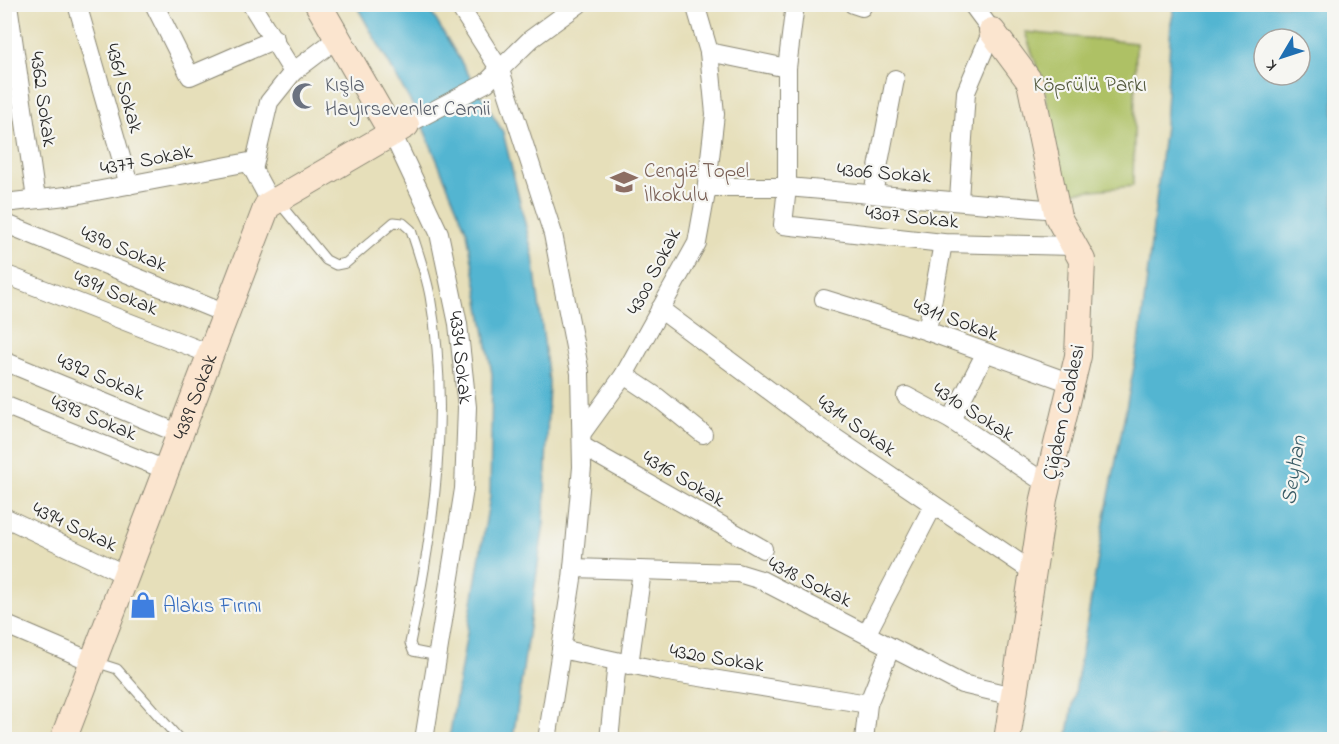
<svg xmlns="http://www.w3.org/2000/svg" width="1339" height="744" viewBox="0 0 1339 744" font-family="'Indie Flower',sans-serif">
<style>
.green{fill:#aec165;stroke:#6c7648;stroke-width:1.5}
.water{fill:#53b5d1;stroke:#3f707e;stroke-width:1.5;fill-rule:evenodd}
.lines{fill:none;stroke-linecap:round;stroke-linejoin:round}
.lane-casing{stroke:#888572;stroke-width:11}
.street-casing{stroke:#888572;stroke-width:20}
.secondary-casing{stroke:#888572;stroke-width:28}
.lane{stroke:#fff;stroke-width:9}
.street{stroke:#fff;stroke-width:18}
.secondary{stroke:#fbe5cf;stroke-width:26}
.labels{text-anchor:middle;stroke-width:4.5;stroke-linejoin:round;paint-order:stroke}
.worship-label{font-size:21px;fill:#5b616d;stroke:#f6f6f2;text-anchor:start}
.park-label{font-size:21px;fill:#52583c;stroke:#f6f6f2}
.street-label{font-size:21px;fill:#2b2b2b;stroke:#f6f6f2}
.education-label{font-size:21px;fill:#785e54;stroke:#f6f6f2;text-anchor:start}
.shop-label{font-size:21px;fill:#366cbe;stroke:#f6f6f2;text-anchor:start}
.water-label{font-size:22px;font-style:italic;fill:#395b65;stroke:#f6f6f2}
</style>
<rect width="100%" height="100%" fill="#f6f6f2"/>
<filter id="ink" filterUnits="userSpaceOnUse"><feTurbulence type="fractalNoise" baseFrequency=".0167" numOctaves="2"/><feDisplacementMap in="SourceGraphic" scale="12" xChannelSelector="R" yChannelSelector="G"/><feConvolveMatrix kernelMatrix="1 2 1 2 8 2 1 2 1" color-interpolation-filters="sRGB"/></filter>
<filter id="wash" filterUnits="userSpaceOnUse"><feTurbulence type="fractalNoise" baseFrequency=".008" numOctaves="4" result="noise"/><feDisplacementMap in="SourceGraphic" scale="24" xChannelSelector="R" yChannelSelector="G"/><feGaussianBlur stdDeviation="1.35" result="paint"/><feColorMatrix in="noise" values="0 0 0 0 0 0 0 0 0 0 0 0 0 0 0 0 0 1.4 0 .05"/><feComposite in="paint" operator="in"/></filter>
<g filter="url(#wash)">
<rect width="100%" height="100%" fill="#e6dfba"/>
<!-- green -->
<path class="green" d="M 1025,32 L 1136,43 L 1133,186 L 1063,193 L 1045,90 Z"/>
<!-- water -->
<path class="water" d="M 356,5 L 427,5 L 503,132 L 533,256 L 549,381 L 544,523 L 513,739 L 449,739 L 490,496 L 492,374 L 467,232 L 418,115 Z
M 1175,5 L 1334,5 L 1334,739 L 1067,739 L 1105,517 L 1140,336 L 1165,125 L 1171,23 ZM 1264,39 L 1300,39 L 1300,75 L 1264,75 Z"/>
</g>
<g filter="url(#ink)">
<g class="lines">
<defs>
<path id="lane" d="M 285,210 L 326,260 L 336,265 L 346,263 L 394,222 L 403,223 L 411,230 C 418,252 426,274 430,296 C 451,412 434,529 410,643 L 413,651 L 438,656
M 95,662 L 117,669 L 180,740"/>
<g id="street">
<path d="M 8,4 L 36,199"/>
<path d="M 77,4 L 129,185"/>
<path d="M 154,4 L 190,76 L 275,39"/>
<path d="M 251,4 L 293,72"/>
<path d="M 458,4 L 500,70 L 553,234 L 580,373 L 582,467 L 572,579 L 547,740"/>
<path d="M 795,4 L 787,68 L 787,187 L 783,225 L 943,243 L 1074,246"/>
<path d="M 853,4 L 862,7"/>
<path d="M 709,52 L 787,68"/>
<path d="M 406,125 L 486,83 L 531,39 L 579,4"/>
<path id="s1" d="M 392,133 L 439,233 L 458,324 L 467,407 L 464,489 L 424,740"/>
<path d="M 253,170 L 269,102 L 293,72 L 338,38"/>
<path d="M 707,187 L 787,187 L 1057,210"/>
<path d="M 873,194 L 895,79"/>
<path d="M 959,200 L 966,92 L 992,31 L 972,4"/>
<path d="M 4,203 L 75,195 L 249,162 L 271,203"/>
<path d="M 4,223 L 226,314"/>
<path d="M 4,274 L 210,354"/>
<path d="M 824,299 L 927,331 L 1071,383"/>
<path d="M 660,309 L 813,423 L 1033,572"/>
<path d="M 927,331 L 943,243"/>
<path d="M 4,361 L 180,434"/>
<path d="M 624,375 L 657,397 L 703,434"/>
<path d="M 906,396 L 951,420 L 1048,485"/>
<path d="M 4,405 L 166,470"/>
<path d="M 951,420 L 985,354"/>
<path d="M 582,433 L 624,375 L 697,243 L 706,193 L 715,114 L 709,52 L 695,4"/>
<path d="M 582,446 L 763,549"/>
<path d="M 4,517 L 126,575"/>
<path d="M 573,568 L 738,573 L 761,580 L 962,684 L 1013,696"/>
<path d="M 4,624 L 93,662"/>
<path d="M 867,633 L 933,506"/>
<path d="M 561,649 L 662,671 L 868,704"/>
<path d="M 629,665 L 642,571"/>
<path d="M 609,740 L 617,662"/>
<path d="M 864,740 L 868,704 L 890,649"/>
</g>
<g id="secondary">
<path d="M 318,4 L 392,133"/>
<path d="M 992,31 L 1030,82 L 1058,217 L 1082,260 L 1078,356 L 1044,499 L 1007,740"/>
<path id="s2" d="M 63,740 L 267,206 L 406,125"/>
</g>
</defs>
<!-- lane casing -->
<use href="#lane" class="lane-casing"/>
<!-- street casing -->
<use href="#street" class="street-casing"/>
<!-- secondary casing -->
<use href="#secondary" class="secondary-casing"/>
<!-- lane -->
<use href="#lane" class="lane"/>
<!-- street -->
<use href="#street" class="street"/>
<!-- secondary -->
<use href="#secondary" class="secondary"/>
</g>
</g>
<!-- icons -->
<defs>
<symbol id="mosque-bare" viewBox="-9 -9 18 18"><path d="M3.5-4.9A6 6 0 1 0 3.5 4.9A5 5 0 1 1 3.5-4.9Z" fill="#6b7280" stroke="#f6f6f2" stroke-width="2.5" paint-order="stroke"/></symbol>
<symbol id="school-bare" viewBox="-9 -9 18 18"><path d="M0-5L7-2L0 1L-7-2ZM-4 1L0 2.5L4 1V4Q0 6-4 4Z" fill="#8d6e63" stroke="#f6f6f2" stroke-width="2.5" paint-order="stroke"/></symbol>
<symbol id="shop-bare" viewBox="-9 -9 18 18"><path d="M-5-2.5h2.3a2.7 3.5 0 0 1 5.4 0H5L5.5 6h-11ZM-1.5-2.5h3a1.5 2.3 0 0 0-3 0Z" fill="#3f7fe0" stroke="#f6f6f2" stroke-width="2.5" paint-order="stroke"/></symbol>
</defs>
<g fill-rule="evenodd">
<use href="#mosque-bare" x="286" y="77" width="38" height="38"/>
<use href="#school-bare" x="605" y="163" width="38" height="38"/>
<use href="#shop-bare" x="124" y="586" width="38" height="38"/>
</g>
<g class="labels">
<!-- worship labels -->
<g class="worship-label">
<text x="325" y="91">Kışla<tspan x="325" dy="24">Hayırsevenler Camii</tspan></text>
</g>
<!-- park labels -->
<g class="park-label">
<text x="1090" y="91">Köprülü Parkı</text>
</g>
<!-- street labels -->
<g class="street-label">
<text transform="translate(125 88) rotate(74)" y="7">4361 Sokak</text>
<text transform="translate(44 99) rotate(82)" y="7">4362 Sokak</text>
<text transform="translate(146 159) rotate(-11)" y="7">4377 Sokak</text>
<text transform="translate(884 172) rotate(4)" y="7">4306 Sokak</text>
<text transform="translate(912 216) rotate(6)" y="7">4307 Sokak</text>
<text transform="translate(124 248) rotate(22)" y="7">4390 Sokak</text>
<text transform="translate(653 271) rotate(-63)" y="7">4300 Sokak</text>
<text transform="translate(116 292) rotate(22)" y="7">4391 Sokak</text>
<text transform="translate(956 319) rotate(20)" y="7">4311 Sokak</text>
<text dy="7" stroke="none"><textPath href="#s1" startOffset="237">4334 Sokak</textPath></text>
<text transform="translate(101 376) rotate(22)" y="7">4392 Sokak</text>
<text dy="7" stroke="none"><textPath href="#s2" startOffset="368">4389 Sokak</textPath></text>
<text transform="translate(974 411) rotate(32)" y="7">4310 Sokak</text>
<text transform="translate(1063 412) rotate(-78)" y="7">Çiğdem Caddesi</text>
<text transform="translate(94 417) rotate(22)" y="7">4393 Sokak</text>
<text transform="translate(857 425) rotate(35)" y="7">4314 Sokak</text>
<text transform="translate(684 478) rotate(30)" y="7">4316 Sokak</text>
<text transform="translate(75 526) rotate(25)" y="7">4394 Sokak</text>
<text transform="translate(810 581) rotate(26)" y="7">4318 Sokak</text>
<text transform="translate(717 657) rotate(9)" y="7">4320 Sokak</text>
</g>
<!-- education labels -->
<g class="education-label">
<text x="644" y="177">Cengiz Topel<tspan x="644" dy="24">İlkokulu</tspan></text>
</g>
<!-- shop labels -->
<g class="shop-label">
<text x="163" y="612">Alakıs Fırını</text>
</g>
<!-- water labels -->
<g class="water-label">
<text transform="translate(1292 470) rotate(-81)" y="8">Seyhan</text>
</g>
</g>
<!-- margin -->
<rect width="1339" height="744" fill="none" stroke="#f6f6f2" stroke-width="24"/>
<!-- north arrow -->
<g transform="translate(1282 57) rotate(231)"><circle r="28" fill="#f6f6f2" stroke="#a5a5a2" stroke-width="1.5"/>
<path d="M0-4.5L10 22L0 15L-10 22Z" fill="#1f6fb2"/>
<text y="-9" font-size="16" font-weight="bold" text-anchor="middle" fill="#2b2b2b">K</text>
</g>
</svg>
